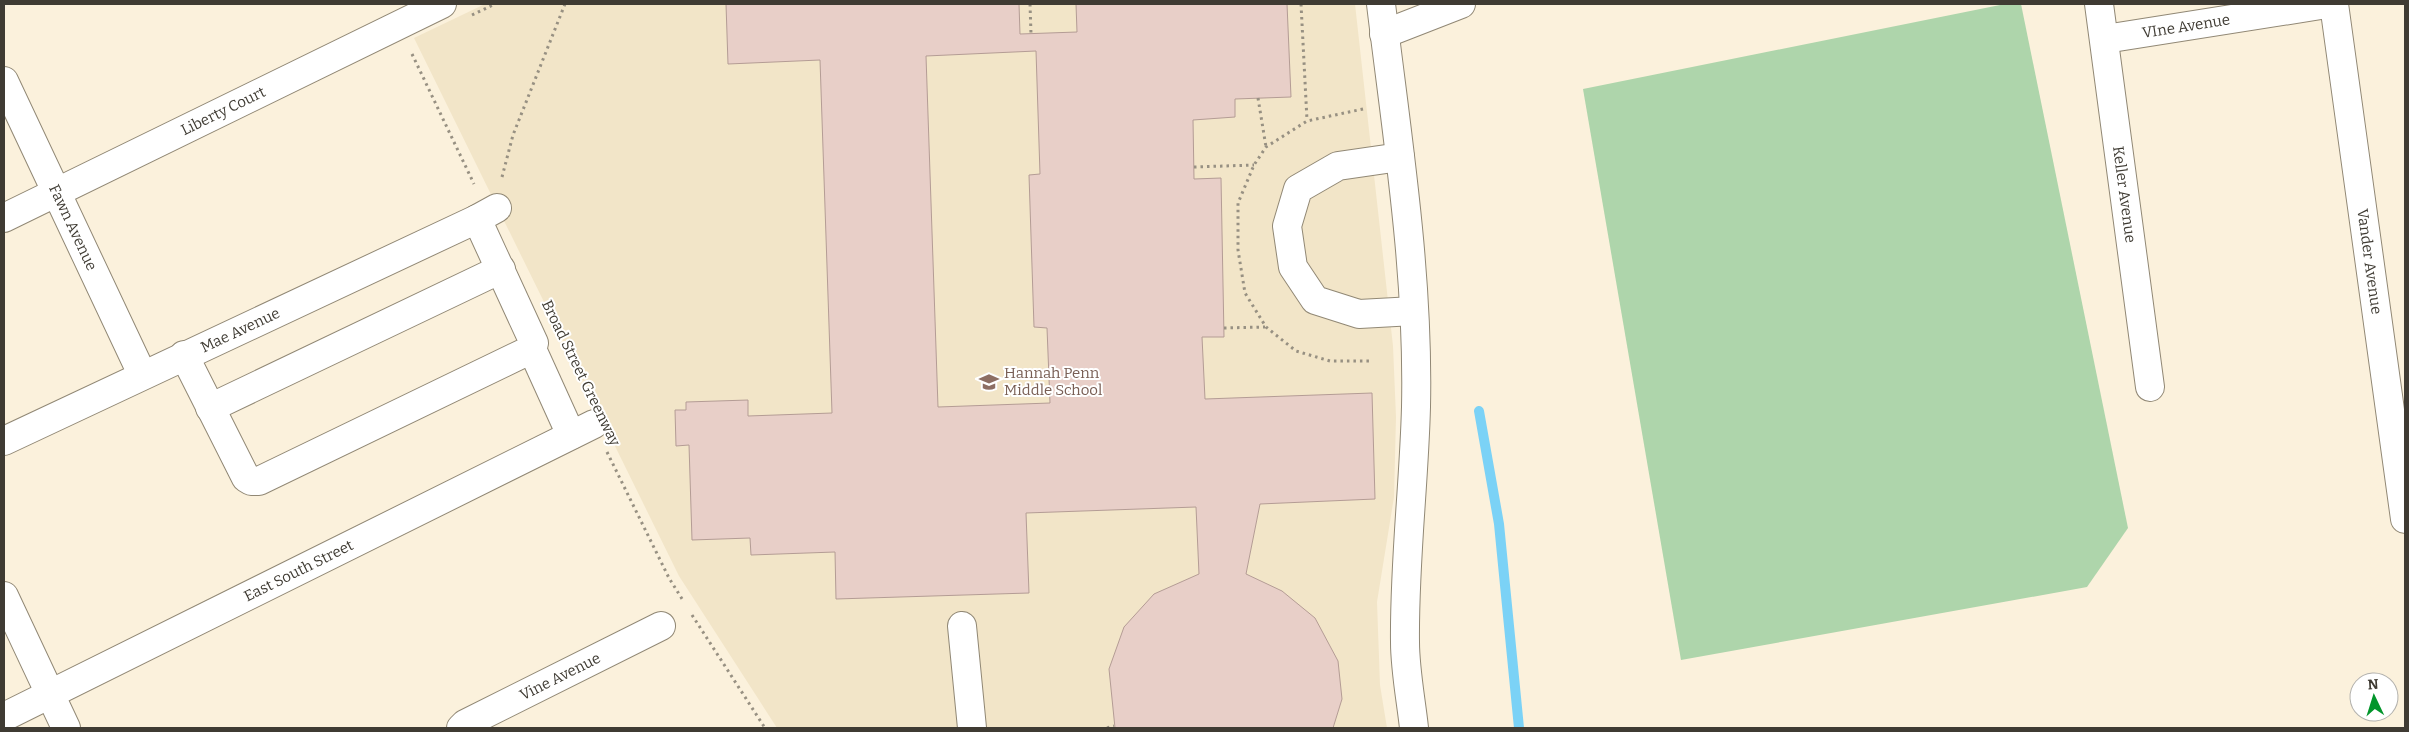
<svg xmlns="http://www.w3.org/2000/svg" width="2409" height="732" viewBox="0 0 2409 732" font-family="Bitter,serif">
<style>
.built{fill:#f2e5c8}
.green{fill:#aed5ab}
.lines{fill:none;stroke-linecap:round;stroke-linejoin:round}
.stream{stroke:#7bd2f6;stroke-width:10}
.building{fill:#e8cfc8;stroke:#b49c95;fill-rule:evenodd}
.minor-casing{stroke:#918875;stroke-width:30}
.path{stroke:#979082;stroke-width:3;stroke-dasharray:2.5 4;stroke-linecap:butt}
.minor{stroke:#fff;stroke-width:28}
.labels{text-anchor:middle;stroke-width:4;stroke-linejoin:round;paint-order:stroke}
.street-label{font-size:15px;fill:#3f3b33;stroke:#fff}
.education-label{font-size:15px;fill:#785e54;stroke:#fff;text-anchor:start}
</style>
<rect width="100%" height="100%" fill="#fbf1dc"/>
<!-- built -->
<path class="built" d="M 485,4 L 1355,4 L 1393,346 L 1396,417 L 1394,497 L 1377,602 L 1380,685 L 1387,728 L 777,728 L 679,576 L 414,38 Z"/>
<!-- green -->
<path class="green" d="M 2005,4 L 2021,4 L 2128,528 L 2087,587 L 1681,660 L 1583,89 Z"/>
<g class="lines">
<!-- stream -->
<path class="stream" d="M 1479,411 L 1499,524 L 1519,728"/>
</g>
<!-- building -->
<path class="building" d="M 726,4 L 1019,4 L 1020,34 L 1077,32 L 1076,4 L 1287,4 L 1291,97 L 1235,99 L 1235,117 L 1193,120 L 1194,179 L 1221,178 L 1224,337 L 1202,337 L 1205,399 L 1372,393 L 1375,499 L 1260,504 L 1246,574 L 1282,591 L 1315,618 L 1338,661 L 1342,699 L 1333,728 L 1115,728 L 1109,669 L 1124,627 L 1154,594 L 1199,574 L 1196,507 L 1026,513 L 1029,593 L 836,599 L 835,552 L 751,555 L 750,538 L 692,540 L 689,445 L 676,446 L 675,410 L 686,410 L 686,402 L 748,400 L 748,416 L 832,413 L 820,60 L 728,64 ZM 1036,51 L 1040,174 L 1029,175 L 1034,327 L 1047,328 L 1050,403 L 938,407 L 926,56 Z"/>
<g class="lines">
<defs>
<g id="minor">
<path d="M 1381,4 C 1397,137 1419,272 1416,407 C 1414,485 1404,563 1405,642 C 1405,670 1411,700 1414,728"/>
<path id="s1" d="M 2099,4 L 2150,387"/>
<path id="s2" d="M 2334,4 L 2405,519"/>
<path d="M 1384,34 L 1461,4"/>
<path id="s3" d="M 2105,39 L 2327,4"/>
<path id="s4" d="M 4,81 L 142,374"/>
<path d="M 1400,157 L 1338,166 L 1298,189 L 1287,226 L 1293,267 L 1315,300 L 1359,314 L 1414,311"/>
<path id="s5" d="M 4,218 L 442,4"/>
<path d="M 532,349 L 571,435"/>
<path d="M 184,355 L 246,478 L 251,481 L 259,481 L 532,349 L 534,343 L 477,219 L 497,208"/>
<path d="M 210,408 L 501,269"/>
<path id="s6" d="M 4,441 L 477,219"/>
<path d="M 4,596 L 66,728"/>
<path d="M 962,626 L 972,728"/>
<path id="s7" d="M 4,717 L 594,424"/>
<path id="s8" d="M 461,728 L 465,724 L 661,626"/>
</g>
</defs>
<!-- minor casing -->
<use href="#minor" class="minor-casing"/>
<!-- path -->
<path class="path" d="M 1030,4 L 1031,34
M 1301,4 L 1307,120
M 472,15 L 495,4
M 412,54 L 474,184
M 1258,98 L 1266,147
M 1363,109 L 1307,121 L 1266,147 L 1254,165 L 1238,203 L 1238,250 L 1245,293 L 1266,327 L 1296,351 L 1330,361 L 1371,361
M 1194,167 L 1254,165
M 502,177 L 513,135 L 565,4
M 1224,328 L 1265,327
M 607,452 L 669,578 L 684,602
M 692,615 L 765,728
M 1107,728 L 1114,726"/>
<!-- minor -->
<use href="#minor" class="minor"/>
</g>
<!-- icons -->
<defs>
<symbol id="school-bare" viewBox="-9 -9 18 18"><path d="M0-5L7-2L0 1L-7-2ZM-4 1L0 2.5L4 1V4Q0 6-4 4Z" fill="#8d6e63" stroke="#fff" stroke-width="2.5" paint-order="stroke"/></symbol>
</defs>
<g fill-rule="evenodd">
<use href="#school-bare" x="975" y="368" width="28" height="28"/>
</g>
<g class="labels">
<!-- street labels -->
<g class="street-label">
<text dy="5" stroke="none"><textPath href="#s3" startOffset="82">VIne Avenue</textPath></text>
<text dy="5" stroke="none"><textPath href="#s5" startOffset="244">Liberty Court</textPath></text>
<text dy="5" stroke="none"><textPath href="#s1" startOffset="192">Keller Avenue</textPath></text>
<text dy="5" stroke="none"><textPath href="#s4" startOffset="162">Fawn Avenue</textPath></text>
<text dy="5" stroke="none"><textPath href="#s2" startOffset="260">Vander Avenue</textPath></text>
<text dy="5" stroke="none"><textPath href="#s6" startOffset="261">Mae Avenue</textPath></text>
<text transform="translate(581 373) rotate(64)" y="5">Broad Street Greenway</text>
<text dy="5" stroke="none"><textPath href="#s7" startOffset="329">East South Street</textPath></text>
<text dy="5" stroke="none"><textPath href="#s8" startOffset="112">Vine Avenue</textPath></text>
</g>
<!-- education labels -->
<g class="education-label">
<text x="1004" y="378">Hannah Penn<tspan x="1004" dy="17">Middle School</tspan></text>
</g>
</g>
<!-- border -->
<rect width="2409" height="732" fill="none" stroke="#3f3b33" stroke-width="10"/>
<!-- north arrow -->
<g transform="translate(2374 697) rotate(356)"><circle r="24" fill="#ffffff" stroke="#b2b1ad"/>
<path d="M0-4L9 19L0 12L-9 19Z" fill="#02952b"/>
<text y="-8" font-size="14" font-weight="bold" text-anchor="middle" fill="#3f3b33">N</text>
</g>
</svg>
